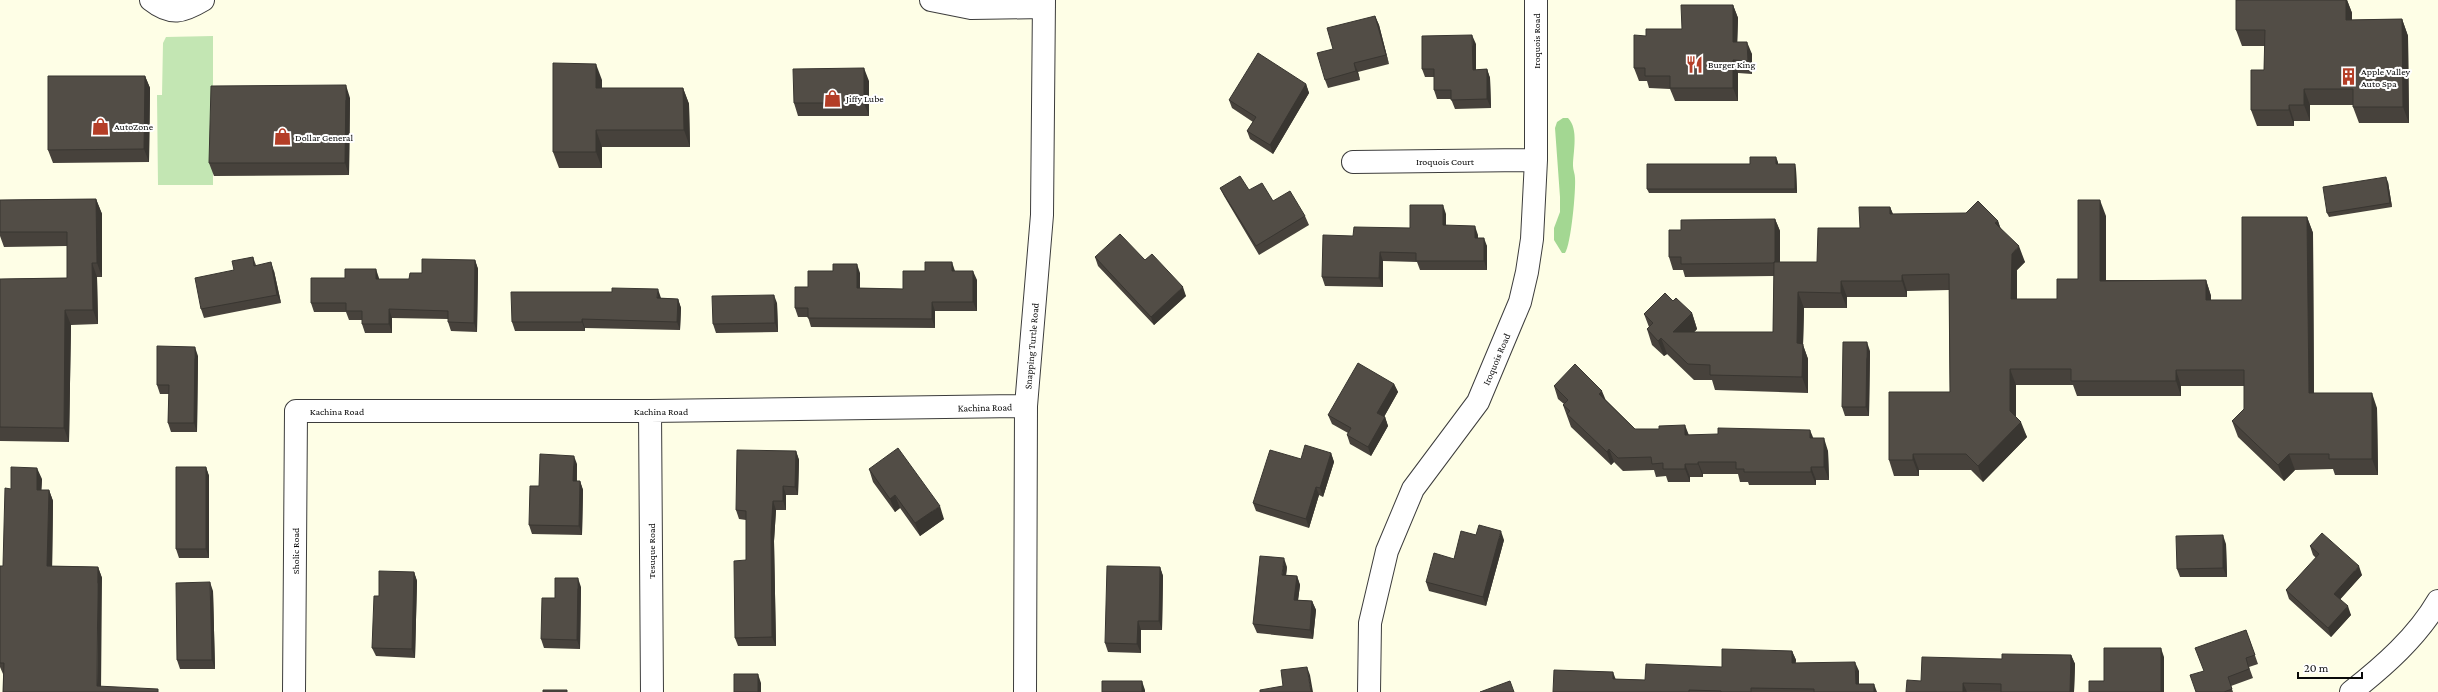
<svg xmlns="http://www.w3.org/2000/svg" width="2438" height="692" viewBox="0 0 2438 692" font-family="'Crimson Pro',serif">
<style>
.green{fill:#c3e6b3}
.forest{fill:#a3d792}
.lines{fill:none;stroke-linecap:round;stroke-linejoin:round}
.minor-casing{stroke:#3c3c3c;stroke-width:24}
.minor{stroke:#fff;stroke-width:22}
.wall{fill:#47423c}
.shaded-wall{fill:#393631}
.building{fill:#524d46;stroke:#393631}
.labels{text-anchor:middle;stroke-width:4;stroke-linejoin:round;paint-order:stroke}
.street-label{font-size:10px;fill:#090909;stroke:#fff}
.poi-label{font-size:10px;fill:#090909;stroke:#fff;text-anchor:start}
</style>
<rect width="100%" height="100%" fill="#fefee6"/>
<!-- green -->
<path class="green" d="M 213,36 L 213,185 L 158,185 L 157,95 L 162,95 L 163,43 L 166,37 Z"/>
<!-- forest -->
<path class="forest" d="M 1563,118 L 1568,118 C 1579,129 1573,152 1573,166 C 1573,170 1575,174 1575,178 C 1576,190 1571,245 1565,253 L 1562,253 L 1554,240 L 1554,228 L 1560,212 L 1560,197 L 1555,128 L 1557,122 Z"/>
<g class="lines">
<defs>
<path id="minor" d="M 151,0 C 171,16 183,12 203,0
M 931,0 L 971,8 L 1044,7
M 1353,162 L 1536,160
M 650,411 L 652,692
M 294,692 L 296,411 L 650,411 L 1026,406
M 1025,692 L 1026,406 L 1042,215 L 1044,0
M 1369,692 L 1370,623 L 1387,551 L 1413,489 L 1478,402 L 1520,302 L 1527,272 L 1532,239 L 1536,160 L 1536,0
M 2351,692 C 2384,666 2417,637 2438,601"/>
</defs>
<!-- minor casing -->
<use href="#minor" class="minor-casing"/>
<!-- minor -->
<use href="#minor" class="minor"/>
</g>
<!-- wall -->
<path class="wall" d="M 2236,0 L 2347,0 L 2352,13 L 2352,20 L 2402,19 L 2408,36 L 2409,123 L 2359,123 L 2353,107 L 2353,105 L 2310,105 L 2310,121 L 2294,121 L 2294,126 L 2257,126 L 2251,110 L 2264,70 L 2265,46 L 2242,46 L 2236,30 Z
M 1733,5 L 1738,18 L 1737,42 L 1752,54 L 1752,74 L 1738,73 L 1738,101 L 1675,101 L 1670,89 L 1649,88 L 1647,81 L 1639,81 L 1634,68 L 1682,29 Z
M 1375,16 L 1379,25 L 1389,64 L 1358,72 L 1360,80 L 1328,88 L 1325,80 Z
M 1476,44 L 1476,70 L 1487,69 L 1490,78 L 1491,108 L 1455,109 L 1451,99 L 1437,99 L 1434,90 L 1434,77 L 1425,77 L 1422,69 Z
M 145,76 L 150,88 L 149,162 L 53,163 L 48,150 Z
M 602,80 L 602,88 L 683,88 L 689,104 L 690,147 L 602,147 L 602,168 L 559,168 L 553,152 Z
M 869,81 L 869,116 L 798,116 L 794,103 Z
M 1306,84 L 1309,93 L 1273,154 L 1250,139 L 1247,131 L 1253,122 L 1232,108 L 1229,100 Z
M 350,98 L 349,175 L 214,176 L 209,163 Z
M 1778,162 L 1778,164 L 1796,169 L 1797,193 L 1649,193 L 1647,189 L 1750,164 Z
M 2388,182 L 2392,207 L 2329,217 L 2327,213 Z
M 1220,188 L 1249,190 L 1273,201 L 1305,216 L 1309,225 L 1259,255 L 1224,196 Z
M 96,199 L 102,214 L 102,277 L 97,277 L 98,324 L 71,325 L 69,442 L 0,441 L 0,279 L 67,278 L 67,246 L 4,247 L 0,236 L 0,200 Z
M 1890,207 L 1893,214 L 1998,221 L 2000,227 L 2025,262 L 2017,270 L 2017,299 L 2057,299 L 2078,279 L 2106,216 L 2106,280 L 2206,280 L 2211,296 L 2211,300 L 2242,300 L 2307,217 L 2313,233 L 2314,393 L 2377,408 L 2378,475 L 2335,475 L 2333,469 L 2295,470 L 2284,481 L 2238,437 L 2232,421 L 2244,409 L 2244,386 L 2181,386 L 2181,396 L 2077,396 L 2073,385 L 2016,385 L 2016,417 L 2027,437 L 1983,482 L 1971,470 L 1919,470 L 1919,476 L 1894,476 L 1889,460 L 1950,392 L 1949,290 L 1907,291 L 1907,297 L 1847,297 L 1847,308 L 1804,308 L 1803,345 L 1808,359 L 1808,393 L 1715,390 L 1712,380 L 1694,380 L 1667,354 L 1664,356 L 1652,345 L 1647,329 L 1649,327 L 1644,314 L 1673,301 L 1692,313 L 1697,329 L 1694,332 L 1773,332 L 1774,276 L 1685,277 L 1683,270 L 1673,270 L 1669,257 L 1681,230 L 1775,219 L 1780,231 L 1780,262 L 1817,262 L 1860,228 Z
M 1446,214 L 1446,225 L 1478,235 L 1478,238 L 1487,246 L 1487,270 L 1420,270 L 1417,262 L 1383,261 L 1383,287 L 1325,286 L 1322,277 L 1410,228 Z
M 253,257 L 256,265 L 274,271 L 281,303 L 204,318 L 201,309 L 234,270 Z
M 1095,257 L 1145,260 L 1186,296 L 1154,325 L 1098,266 Z
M 475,260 L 478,269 L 477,332 L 451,331 L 448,322 L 448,319 L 392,318 L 392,333 L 365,333 L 362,324 L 362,320 L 349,320 L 346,312 L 314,312 L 311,303 L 345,278 L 379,278 L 379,279 L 409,279 L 422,273 Z
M 955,271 L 977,280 L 977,311 L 935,311 L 935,328 L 811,327 L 808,317 L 798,317 L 795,308 L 808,287 L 860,273 L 860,288 L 903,289 Z
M 661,298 L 678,299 L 681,308 L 680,330 L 585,328 L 585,331 L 515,331 L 512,322 Z
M 777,303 L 778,332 L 716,333 L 713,324 Z
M 1870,351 L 1869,416 L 1845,416 L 1842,407 Z
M 198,356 L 197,432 L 171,432 L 168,423 L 169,394 L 160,394 L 157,385 Z
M 1394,384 L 1398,392 L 1384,417 L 1385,417 L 1388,426 L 1371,456 L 1350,444 L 1347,435 L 1348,433 L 1332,424 L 1328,415 Z
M 1554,386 L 1606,400 L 1635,429 L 1689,435 L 1813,438 L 1828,451 L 1829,480 L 1816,480 L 1816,485 L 1749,485 L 1748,482 L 1740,482 L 1738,474 L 1703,474 L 1703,477 L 1690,477 L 1690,482 L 1668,482 L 1666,476 L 1656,477 L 1654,470 L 1623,471 L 1614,462 L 1611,465 L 1571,427 L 1563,405 L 1564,404 L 1558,399 Z
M 796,451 L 799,460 L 798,495 L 786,495 L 786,510 L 776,510 L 774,541 L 776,646 L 738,646 L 735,638 L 746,560 L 746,520 L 739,519 L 736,510 Z
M 1331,453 L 1334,462 L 1323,497 L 1319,495 L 1309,528 L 1256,511 L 1253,503 L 1301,459 Z
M 577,464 L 577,481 L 580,481 L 583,490 L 582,535 L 532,534 L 529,525 L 539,486 Z
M 206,467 L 209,476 L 209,558 L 179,558 L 176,549 Z
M 869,469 L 944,519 L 920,536 L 900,508 L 895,512 L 873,482 Z
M 42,479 L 41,490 L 49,490 L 53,501 L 52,566 L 98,567 L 102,578 L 3,692 L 3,674 L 0,667 L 0,566 L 3,566 L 11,489 Z
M 1476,535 L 1504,540 L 1486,606 L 1429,591 L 1426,582 L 1454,559 Z
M 2226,544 L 2227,577 L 2180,577 L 2177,569 Z
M 2310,546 L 2362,575 L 2340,599 L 2351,615 L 2331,637 L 2289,599 L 2286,590 L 2316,558 L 2313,555 Z
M 1160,567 L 1163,576 L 1162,630 L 1141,630 L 1141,653 L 1108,652 L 1105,643 Z
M 1287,567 L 1286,575 L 1297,576 L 1300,585 L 1298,600 L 1312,601 L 1316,610 L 1313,639 L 1257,633 L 1253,624 Z
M 414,572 L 417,581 L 415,658 L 376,656 L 372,648 L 379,596 Z
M 581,587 L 580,649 L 544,648 L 541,639 L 555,598 Z
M 213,591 L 215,669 L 180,669 L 177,660 Z
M 2246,630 L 2258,664 L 2249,667 L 2253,678 L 2231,686 L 2233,692 L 2196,692 L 2204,671 Z
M 1792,651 L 1796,660 L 1795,663 L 1859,671 L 1859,684 L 1877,692 L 1553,692 L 1616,679 L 1645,680 L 1722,667 Z
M 2071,655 L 2075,664 L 2074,692 L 1906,692 L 1921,681 L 2002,659 Z"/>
<!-- shaded-wall -->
<path class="shaded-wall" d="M 2346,0 L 2347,0 L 2352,13 L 2352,36 L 2346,20 Z
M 1733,5 L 1738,18 L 1737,54 L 1733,42 Z
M 1375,16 L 1379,25 L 1389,64 L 1386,55 Z
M 2402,19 L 2408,36 L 2409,123 L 2403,107 Z
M 1472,35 L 1476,44 L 1476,79 L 1473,70 Z
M 1747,42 L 1752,54 L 1752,74 L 1748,61 Z
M 1733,60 L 1738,73 L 1738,101 L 1733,88 Z
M 1354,63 L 1358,72 L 1360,80 L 1356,71 Z
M 596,64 L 602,80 L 602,104 L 596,88 Z
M 864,68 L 869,81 L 869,116 L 864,103 Z
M 1487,69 L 1490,78 L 1491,108 L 1487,99 Z
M 145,76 L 150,88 L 149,162 L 144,149 Z
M 1306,84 L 1309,93 L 1273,154 L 1270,145 Z
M 346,85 L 350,98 L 349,175 L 345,163 Z
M 683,88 L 689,104 L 690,147 L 684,130 Z
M 2304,89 L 2310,105 L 2310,121 L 2304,105 Z
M 2289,105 L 2294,121 L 2294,126 L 2289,110 Z
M 596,130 L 602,147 L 602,168 L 596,152 Z
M 1776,157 L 1778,162 L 1778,169 L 1776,164 Z
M 1795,164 L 1796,169 L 1797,193 L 1795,189 Z
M 2386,177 L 2388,182 L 2392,207 L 2390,203 Z
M 96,199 L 102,214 L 102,277 L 97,263 Z
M 2100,200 L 2106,216 L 2106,296 L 2100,281 Z
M 1443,205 L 1446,214 L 1446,234 L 1443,225 Z
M 1890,207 L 1896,222 L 1890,214 Z
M 2307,217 L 2313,233 L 2314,409 L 2309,393 Z
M 1775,219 L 1780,231 L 1780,276 L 1775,263 Z
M 1998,221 L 2003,236 L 1995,223 Z
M 1475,226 L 1478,235 L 1478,246 L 1475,238 Z
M 1484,238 L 1487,246 L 1487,270 L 1484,261 Z
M 2019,246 L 2025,262 L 2017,270 L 2017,314 L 2011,299 L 2012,254 Z
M 1380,252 L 1383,261 L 1383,287 L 1379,278 Z
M 475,260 L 478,269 L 477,332 L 474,323 Z
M 271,262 L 274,271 L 281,303 L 277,295 Z
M 952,262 L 955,271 L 952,271 Z
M 92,263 L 97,277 L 98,324 L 93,310 Z
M 857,264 L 860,273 L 860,297 L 857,288 Z
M 376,269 L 379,278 L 379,288 L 376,279 Z
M 973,271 L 977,280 L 977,311 L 973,302 Z
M 1902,275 L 1907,291 L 1907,297 L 1902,281 Z
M 2206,280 L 2211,296 L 2211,315 L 2206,300 Z
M 1841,281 L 1847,297 L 1847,308 L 1841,293 Z
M 1183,287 L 1186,296 L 1154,325 L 1151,317 Z
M 658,289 L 661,298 L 661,307 L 657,298 Z
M 1798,292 L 1804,308 L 1803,345 L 1808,359 L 1808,393 L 1802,377 L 1797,343 Z
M 774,295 L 777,303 L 778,332 L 775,323 Z
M 678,299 L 681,308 L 680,330 L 677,322 Z
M 932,302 L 935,311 L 935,328 L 932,319 Z
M 389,309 L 392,318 L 392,333 L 389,324 Z
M 65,310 L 71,325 L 69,442 L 64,428 Z
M 1692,313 L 1697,329 L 1679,348 L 1673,332 Z
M 582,319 L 585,328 L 585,331 L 582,322 Z
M 1661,338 L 1667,354 L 1664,356 L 1658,341 Z
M 1867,342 L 1870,351 L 1869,416 L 1866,407 Z
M 195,347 L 198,356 L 197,432 L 194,423 Z
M 2010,369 L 2016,385 L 2016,427 L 2021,422 L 2027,437 L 1983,482 L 1978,466 L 2010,411 Z
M 2176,370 L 2181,386 L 2181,396 L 2176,381 Z
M 1394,384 L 1398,392 L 1381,422 L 1377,413 Z
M 1602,391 L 1607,403 L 1599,394 Z
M 2372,393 L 2377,408 L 2378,475 L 2372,459 Z
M 1385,417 L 1388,426 L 1371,456 L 1368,447 Z
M 1685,425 L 1690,438 L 1685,435 Z
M 1810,430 L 1815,442 L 1810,438 Z
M 1824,438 L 1828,451 L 1829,480 L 1824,467 Z
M 1609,449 L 1614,462 L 1611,465 L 1607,452 Z
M 796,451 L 799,460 L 798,495 L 795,487 Z
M 1331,453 L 1334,462 L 1323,497 L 1320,488 Z
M 1913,454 L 1919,470 L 1919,476 L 1913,460 Z
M 2289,454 L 2295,470 L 2284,481 L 2278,465 Z
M 574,456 L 577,464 L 576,490 L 573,481 Z
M 1698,462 L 1703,474 L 1703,477 L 1698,464 Z
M 1685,464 L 1690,477 L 1690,482 L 1685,469 Z
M 206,467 L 209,476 L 209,558 L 206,549 Z
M 1811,467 L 1816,480 L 1816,485 L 1811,472 Z
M 37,468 L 42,479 L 41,501 L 37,490 Z
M 580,481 L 583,490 L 582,535 L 579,526 Z
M 783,486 L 786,495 L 786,510 L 783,501 Z
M 1316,487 L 1319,495 L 1309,528 L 1306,519 Z
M 49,490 L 53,501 L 52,577 L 47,566 Z
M 895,495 L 900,508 L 895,512 L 890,499 Z
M 773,501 L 776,510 L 774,541 L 776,646 L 772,637 L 771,532 Z
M 940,506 L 944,519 L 920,536 L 915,523 Z
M 1501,531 L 1504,540 L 1486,606 L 1483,597 Z
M 2223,535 L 2226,544 L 2227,577 L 2223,568 Z
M 1284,558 L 1287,567 L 1285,584 L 1282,575 Z
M 2359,566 L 2362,575 L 2337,603 L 2334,594 Z
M 98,567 L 102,578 L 101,692 L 97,686 Z
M 1160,567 L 1163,576 L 1162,630 L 1159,621 Z
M 414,572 L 417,581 L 415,658 L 412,649 Z
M 1297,576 L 1300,585 L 1297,608 L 1294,600 Z
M 578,578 L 581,587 L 580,649 L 577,640 Z
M 210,582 L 213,591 L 215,669 L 212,660 Z
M 1312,601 L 1316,610 L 1313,639 L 1310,630 Z
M 2348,606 L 2351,615 L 2331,637 L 2328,628 Z
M 1138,621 L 1141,630 L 1141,653 L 1137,644 Z
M 2161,648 L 2164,657 L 2164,692 L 2161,692 Z
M 1792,651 L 1796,660 L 1795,672 L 1792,663 Z
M 2071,655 L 2075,664 L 2074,692 L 2070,692 Z
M 1855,662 L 1859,671 L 1859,692 L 1856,684 Z
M 1307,667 L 1310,675 L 1313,692 L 1311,692 Z
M 1613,672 L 1616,680 L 1613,679 Z
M 758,674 L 761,683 L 761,692 L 758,692 Z
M 1142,681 L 1145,690 L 1145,692 L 1142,692 Z
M 1963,683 L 1967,692 L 1963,692 Z
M 1874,684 L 1877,692 L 1874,692 Z"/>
<!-- building -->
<path class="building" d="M 2236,0 L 2346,0 L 2346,20 L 2402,19 L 2403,107 L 2353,107 L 2353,89 L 2304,89 L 2304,105 L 2289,105 L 2289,110 L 2251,110 L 2251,70 L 2264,70 L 2265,30 L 2236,30 Z
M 1681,5 L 1733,5 L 1733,42 L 1747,42 L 1748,61 L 1733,60 L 1733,88 L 1670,88 L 1670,76 L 1645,76 L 1645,68 L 1634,68 L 1634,35 L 1646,36 L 1646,29 L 1682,29 Z
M 1375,16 L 1386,55 L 1354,63 L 1356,71 L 1325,80 L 1317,53 L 1333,49 L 1327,28 Z
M 1472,35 L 1473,70 L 1487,69 L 1487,99 L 1451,100 L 1451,90 L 1434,90 L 1434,69 L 1422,69 L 1422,36 Z
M 1258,53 L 1306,84 L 1270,145 L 1247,131 L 1256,117 L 1229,100 Z
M 553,63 L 596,64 L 596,88 L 683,88 L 684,130 L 596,130 L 596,152 L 553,152 Z
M 864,68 L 864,103 L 794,103 L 793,69 Z
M 48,76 L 145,76 L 144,149 L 48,150 Z
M 346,85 L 345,163 L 209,163 L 211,86 Z
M 1750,157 L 1776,157 L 1776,164 L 1795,164 L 1795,189 L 1647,189 L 1647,164 L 1750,164 Z
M 1240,176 L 1249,190 L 1262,183 L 1273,201 L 1290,191 L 1305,216 L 1256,246 L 1220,188 Z
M 2386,177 L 2390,203 L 2327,213 L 2323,187 Z
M 96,199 L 97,263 L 92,263 L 93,310 L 65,310 L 64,428 L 0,427 L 0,279 L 67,278 L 67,232 L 0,232 L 0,200 Z
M 2078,200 L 2100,200 L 2100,281 L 2206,280 L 2206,300 L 2242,300 L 2242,217 L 2307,217 L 2309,393 L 2372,393 L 2372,459 L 2329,459 L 2329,454 L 2289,454 L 2278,465 L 2232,421 L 2244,409 L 2244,370 L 2176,370 L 2176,381 L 2071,381 L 2071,369 L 2010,369 L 2010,411 L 2021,422 L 1978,466 L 1966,454 L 1913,454 L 1913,460 L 1889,460 L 1889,392 L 1950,392 L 1949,274 L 1902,275 L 1902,281 L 1841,281 L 1841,293 L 1798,292 L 1797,343 L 1803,344 L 1802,377 L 1710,375 L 1710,365 L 1688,364 L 1661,338 L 1658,341 L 1647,329 L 1653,323 L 1644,314 L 1665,293 L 1673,301 L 1676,298 L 1692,313 L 1673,332 L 1773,332 L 1774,262 L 1817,262 L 1818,228 L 1860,228 L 1859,207 L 1890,207 L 1890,214 L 1966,213 L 1978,201 L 1998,221 L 1995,223 L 2019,246 L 2012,254 L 2011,299 L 2057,299 L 2057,279 L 2078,279 Z
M 1410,205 L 1443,205 L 1443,225 L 1475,226 L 1475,238 L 1484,238 L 1484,261 L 1416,261 L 1416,253 L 1380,252 L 1379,278 L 1322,277 L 1323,235 L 1353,236 L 1354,227 L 1410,228 Z
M 1775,219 L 1775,262 L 1774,262 L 1774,263 L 1681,264 L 1681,257 L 1669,257 L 1669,230 L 1681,230 L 1681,220 Z
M 1120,234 L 1145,260 L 1152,254 L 1183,287 L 1151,317 L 1095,257 Z
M 253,257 L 254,266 L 271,262 L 277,295 L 201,309 L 195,278 L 234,270 L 232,261 Z
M 422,259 L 475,260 L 474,323 L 448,322 L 448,311 L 389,309 L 389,324 L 362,324 L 362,311 L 346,311 L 346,303 L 311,303 L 311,278 L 345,278 L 345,269 L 376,269 L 376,279 L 409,279 L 410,273 L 422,273 Z
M 925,262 L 952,262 L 952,271 L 973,271 L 973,302 L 932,302 L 932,319 L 808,318 L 808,308 L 795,308 L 795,287 L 808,287 L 808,271 L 833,271 L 833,264 L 857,264 L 857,288 L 903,289 L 903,271 L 925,271 Z
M 612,288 L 658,289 L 657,298 L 678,299 L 677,322 L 582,319 L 582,322 L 512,322 L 511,292 L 612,292 Z
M 774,295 L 775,323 L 713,324 L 712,296 Z
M 1843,342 L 1867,342 L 1866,407 L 1842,407 Z
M 157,346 L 195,347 L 194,423 L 168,423 L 169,385 L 157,385 Z
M 1358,363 L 1394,384 L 1377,413 L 1385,417 L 1368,447 L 1347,435 L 1351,428 L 1328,415 Z
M 1575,364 L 1602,391 L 1599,394 L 1635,429 L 1659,429 L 1659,426 L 1685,425 L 1685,435 L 1718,434 L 1718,428 L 1810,430 L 1810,438 L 1824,438 L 1824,467 L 1811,467 L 1811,472 L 1744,472 L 1744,469 L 1736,469 L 1736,462 L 1698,462 L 1698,464 L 1685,464 L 1685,469 L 1663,469 L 1663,463 L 1652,464 L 1651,457 L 1618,458 L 1609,449 L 1607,452 L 1567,414 L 1570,411 L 1563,405 L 1568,400 L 1554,386 Z
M 1305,445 L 1331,453 L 1320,488 L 1316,487 L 1306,519 L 1253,503 L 1270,450 L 1301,459 Z
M 898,448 L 940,506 L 915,523 L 895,495 L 890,499 L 869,469 Z
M 737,450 L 796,451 L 795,487 L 783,486 L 783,501 L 773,501 L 771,532 L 772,637 L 735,638 L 734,561 L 746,560 L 746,511 L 736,510 Z
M 540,454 L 574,456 L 573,481 L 580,481 L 579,526 L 529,525 L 530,486 L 539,486 Z
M 11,467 L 37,468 L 37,490 L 49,490 L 47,566 L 98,567 L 97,686 L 158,689 L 158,692 L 3,692 L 4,663 L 0,663 L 0,566 L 3,566 L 5,488 L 11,489 Z
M 176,467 L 206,467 L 206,549 L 176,549 Z
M 1479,525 L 1501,531 L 1483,597 L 1426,582 L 1434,553 L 1454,559 L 1461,531 L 1476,535 Z
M 2322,533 L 2359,566 L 2334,594 L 2348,606 L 2328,628 L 2286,590 L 2319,554 L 2310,546 Z
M 2223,535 L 2223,568 L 2177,569 L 2176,536 Z
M 1260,556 L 1284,558 L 1282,575 L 1297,576 L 1294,600 L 1312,601 L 1310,630 L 1253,624 Z
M 1107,566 L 1160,567 L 1159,621 L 1138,621 L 1137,644 L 1105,643 Z
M 379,571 L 414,572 L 412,649 L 372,648 L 374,596 L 379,596 Z
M 555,578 L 578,578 L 577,640 L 541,639 L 542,598 L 555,598 Z
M 210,582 L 212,660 L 177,660 L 176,583 Z
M 2246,630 L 2255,655 L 2246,658 L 2249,669 L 2228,677 L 2232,689 L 2224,692 L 2196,692 L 2190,675 L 2204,671 L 2195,648 Z
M 2104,648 L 2161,648 L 2161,692 L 2089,692 L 2089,681 L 2104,681 Z
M 1722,649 L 1792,651 L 1792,663 L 1855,662 L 1856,684 L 1874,684 L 1874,692 L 1814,692 L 1814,689 L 1751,688 L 1751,692 L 1721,692 L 1721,691 L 1689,690 L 1689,692 L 1553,692 L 1554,670 L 1613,672 L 1613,679 L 1645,680 L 1646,664 L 1722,667 Z
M 2002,654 L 2071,655 L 2070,692 L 2001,692 L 2001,684 L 1963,683 L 1963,692 L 1906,692 L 1907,680 L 1921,681 L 1922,657 L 2002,659 Z
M 1307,667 L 1311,692 L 1260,692 L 1260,690 L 1283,686 L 1281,670 Z
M 734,674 L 758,674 L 758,692 L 734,692 Z
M 1102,681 L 1142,681 L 1142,692 L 1102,692 Z
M 1510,681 L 1514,692 L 1480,692 Z
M 543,690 L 567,690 L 567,692 L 543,692 Z"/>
<!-- icons -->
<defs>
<symbol id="restaurant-bare" viewBox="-9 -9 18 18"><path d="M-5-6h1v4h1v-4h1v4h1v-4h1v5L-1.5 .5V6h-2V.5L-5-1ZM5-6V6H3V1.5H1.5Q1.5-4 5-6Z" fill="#b43e27" stroke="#fff" stroke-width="2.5" paint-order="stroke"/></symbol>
<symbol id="building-bare" viewBox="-9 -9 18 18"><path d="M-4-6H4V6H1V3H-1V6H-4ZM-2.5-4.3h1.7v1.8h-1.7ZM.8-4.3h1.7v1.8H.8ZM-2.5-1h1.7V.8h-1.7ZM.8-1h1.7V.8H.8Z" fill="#b43e27" stroke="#fff" stroke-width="2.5" paint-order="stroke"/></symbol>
<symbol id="shop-bare" viewBox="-9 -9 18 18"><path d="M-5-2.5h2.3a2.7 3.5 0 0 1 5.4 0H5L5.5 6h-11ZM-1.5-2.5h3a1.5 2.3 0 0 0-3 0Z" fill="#b43e27" stroke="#fff" stroke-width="2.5" paint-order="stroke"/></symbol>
</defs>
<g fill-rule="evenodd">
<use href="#restaurant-bare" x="1682" y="52" width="25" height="25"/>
<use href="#building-bare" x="2336" y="64" width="25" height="25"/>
<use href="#shop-bare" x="820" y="86" width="25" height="25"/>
<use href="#shop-bare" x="88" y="114" width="25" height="25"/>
<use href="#shop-bare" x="270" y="124" width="25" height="25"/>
</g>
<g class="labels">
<!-- street labels -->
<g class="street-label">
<text transform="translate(1536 41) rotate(-90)" y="4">Iroquois Road</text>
<text x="1445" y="165">Iroquois Court</text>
<text transform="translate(1031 346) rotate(-85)" y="4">Snapping Turtle Road</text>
<text transform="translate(1496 359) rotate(-67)" y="4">Iroquois Road</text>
<text transform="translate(985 407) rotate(-1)" y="4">Kachina Road</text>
<text x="337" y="415">Kachina Road</text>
<text x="661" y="415">Kachina Road</text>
<text transform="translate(295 551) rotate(-90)" y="4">Sholic Road</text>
<text transform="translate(651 551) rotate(-90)" y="4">Tesuque Road</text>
</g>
<!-- poi labels -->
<g class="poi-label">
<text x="1708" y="68">Burger King</text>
<text x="2361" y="75">Apple Valley<tspan x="2361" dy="12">Auto Spa</tspan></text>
<text x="846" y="102">Jiffy Lube</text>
<text x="114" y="130">AutoZone</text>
<text x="295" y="141">Dollar General</text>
</g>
</g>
<!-- scale -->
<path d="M2298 672v6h64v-6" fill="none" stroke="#090909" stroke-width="2"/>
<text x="2304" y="672" font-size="12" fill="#090909" stroke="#ffffff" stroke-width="3" paint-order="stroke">20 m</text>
</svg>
